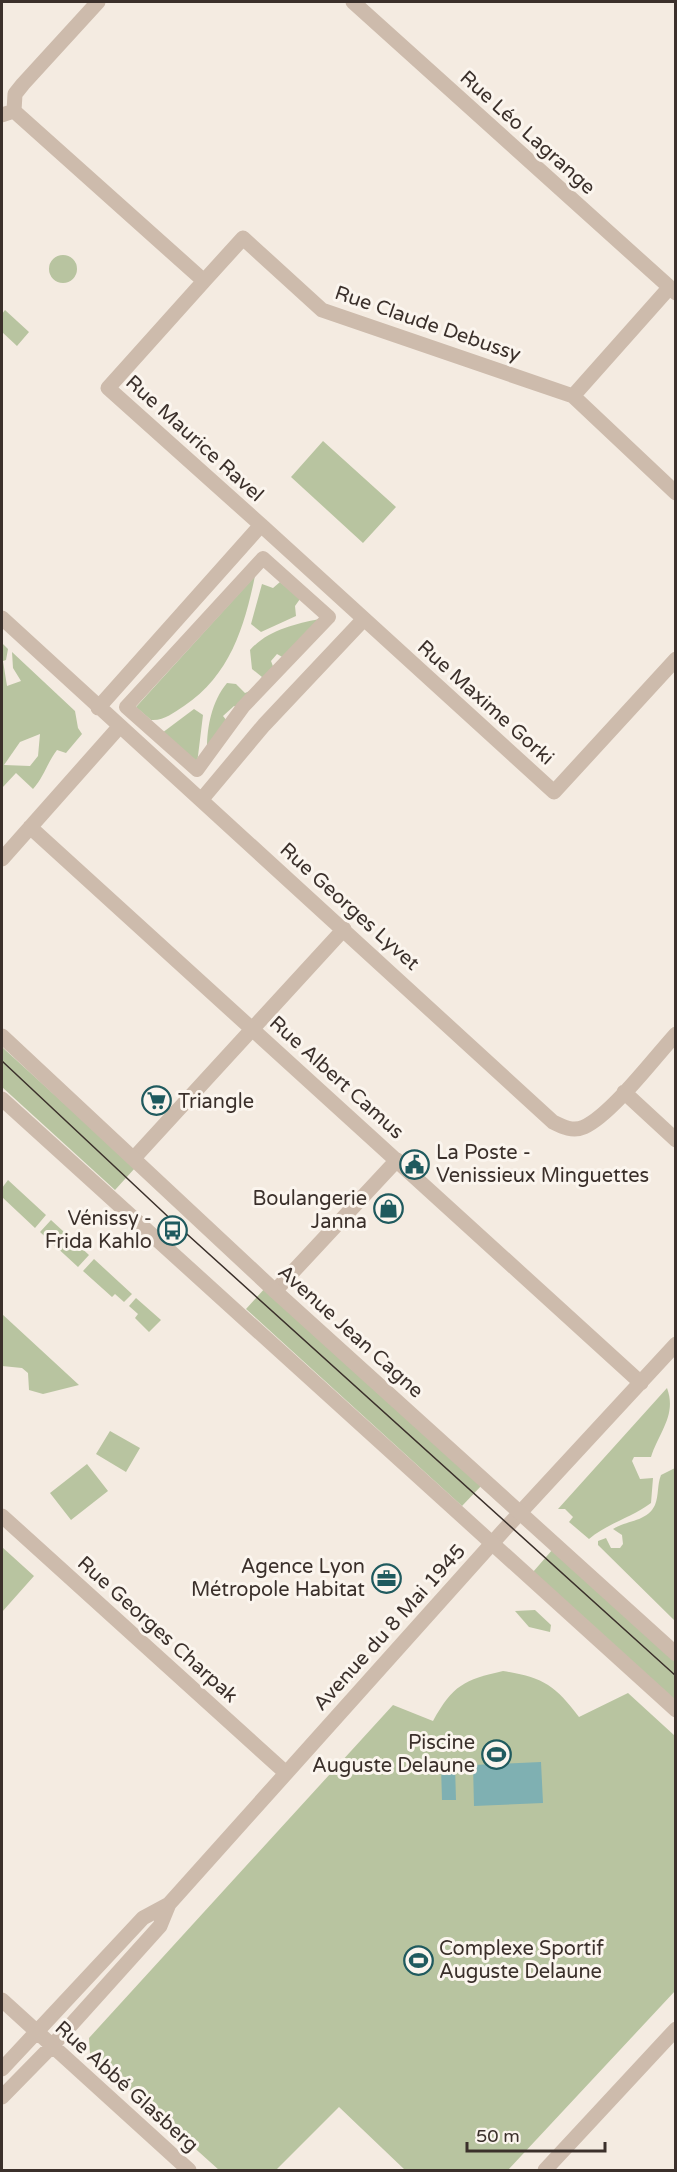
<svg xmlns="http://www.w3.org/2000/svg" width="677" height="2172" viewBox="0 0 677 2172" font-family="'Varela Round',sans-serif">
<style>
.green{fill:#b8c4a0;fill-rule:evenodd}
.water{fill:#7fb0b2}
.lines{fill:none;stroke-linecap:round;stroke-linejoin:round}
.pedestrian{stroke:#cdbbac;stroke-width:14}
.minor{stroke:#cdbbac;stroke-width:15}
.tertiary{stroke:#cdbbac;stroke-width:15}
.tram{stroke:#3b302b;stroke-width:1.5}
.labels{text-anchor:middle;stroke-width:6;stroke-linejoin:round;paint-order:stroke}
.street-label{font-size:20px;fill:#3b302b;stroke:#fbf5ee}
.poi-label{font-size:20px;fill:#3b302b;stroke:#fbf5ee;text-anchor:end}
</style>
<rect width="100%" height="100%" fill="#f4ebe1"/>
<!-- green -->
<path class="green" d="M49 269a14 14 0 1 1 28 0a14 14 0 1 1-28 0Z
M 5,310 L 29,332 L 17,346 L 2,332 L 2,314 Z
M 323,441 L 396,507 L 363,543 L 291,477 Z
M 255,576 C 244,628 230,675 184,706 C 173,713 164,721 151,720 L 136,707 Z
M 280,582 L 300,599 L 295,606 L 296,616 L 261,632 L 251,624 L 262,584 L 273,588 Z
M 319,619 L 284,658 L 277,654 L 271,661 L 274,669 L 238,708 L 234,706 L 223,716 L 227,721 L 207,749 C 207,726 212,701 227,683 L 236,684 L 245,693 L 252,690 L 262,677 L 252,669 L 250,650 C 268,630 295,624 319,619 Z
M 2,643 L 8,649 L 6,660 L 3,661 L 7,686 L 21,681 L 13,668 L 12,652 L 75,711 L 78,728 L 82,734 L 66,753 L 57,750 C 47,763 44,777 33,789 L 16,773 L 2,788 ZM 40,734 L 38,756 L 30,766 L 4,765 L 20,742 Z
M 194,709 L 203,715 L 197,764 L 162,733 Z
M 2,1047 L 135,1168 L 115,1190 L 2,1087 Z
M 8,1180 L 46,1215 L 35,1228 L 2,1197 L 2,1188 Z
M 51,1220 L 89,1255 L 78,1267 L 40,1232 Z
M 94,1259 L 132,1294 L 124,1302 L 115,1294 L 112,1297 L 83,1271 Z
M 266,1287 L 482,1485 L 462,1506 L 246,1309 Z
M 136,1298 L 161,1320 L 149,1332 L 135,1318 L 138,1314 L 129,1306 Z
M 2,1314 L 79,1385 L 43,1394 L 29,1390 L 28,1373 L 22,1368 L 2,1366 Z
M 667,1388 C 677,1415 659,1432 651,1457 L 634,1457 L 632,1461 L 640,1479 L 653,1478 L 651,1503 C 631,1518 608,1523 589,1539 L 569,1522 L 573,1517 L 565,1509 L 558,1509 Z
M 110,1431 L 140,1448 L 126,1472 L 96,1454 Z
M 87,1464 L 108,1491 L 71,1520 L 50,1493 Z
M 675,1468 L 676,1468 L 675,1621 L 598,1545 L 598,1541 L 606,1538 L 611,1548 L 620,1548 L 623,1544 L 622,1535 L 613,1529 C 627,1520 647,1522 655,1505 C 659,1495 657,1485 661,1475 Z
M 2,1547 L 34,1576 L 2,1612 Z
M 553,1549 L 675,1661 L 675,1702 L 533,1572 Z
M 535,1610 L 551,1625 L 550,1632 L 529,1627 L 515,1611 Z
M 503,1671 C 542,1677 555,1685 579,1717 L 628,1693 L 675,1736 L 675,1991 L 508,2170 L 405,2170 L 339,2107 L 276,2170 L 219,2170 L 90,2054 L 89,2038 L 393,1705 L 433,1721 C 453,1685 464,1680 503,1671 Z"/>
<!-- water -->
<path class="water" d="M 541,1762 L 543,1803 L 474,1806 L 473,1765 Z
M 441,1766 L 455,1766 L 456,1800 L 442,1800 Z"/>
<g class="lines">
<!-- pedestrian -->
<path class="pedestrian" d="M 263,558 L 329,617 L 243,707 L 197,770 L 126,707 Z"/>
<!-- minor -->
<path class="minor" d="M 353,2 L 676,293
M 14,111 L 204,281 L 108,388 L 261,525 L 98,708
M 2,115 L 14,111 L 15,94 L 23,84 L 98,2
M 204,281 L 243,238 L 322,310 L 573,396 L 676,493
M 573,396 L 669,288
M 261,525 L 554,792 L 676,659
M 2,618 L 553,1122 C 563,1127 573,1132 584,1127 C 611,1115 655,1057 676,1034
M 202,799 L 264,725 L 363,620
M 30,827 L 641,1383
M 2,859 L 120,726
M 624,1092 L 676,1140
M 134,1158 L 344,929
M 275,1291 L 397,1160
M 2,1516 L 286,1773
M 2,2000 L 189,2170
M 2,2069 L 143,1918 L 169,1904
M 2,2097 L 52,2046 L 160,1926 L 169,1904 L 504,1530 L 676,1344
M 545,2170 L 676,2029"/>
<!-- tertiary -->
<path class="tertiary" d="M 2,1036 L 275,1291 L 676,1654
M 2,1099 L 676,1710"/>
<!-- tram -->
<path class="tram" d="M 2,1061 L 178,1226 L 676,1676"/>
</g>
<!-- icons -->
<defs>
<symbol id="supermarket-ring" viewBox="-11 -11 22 22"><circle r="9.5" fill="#fbf5ee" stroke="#1f5a5e" stroke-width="1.5"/><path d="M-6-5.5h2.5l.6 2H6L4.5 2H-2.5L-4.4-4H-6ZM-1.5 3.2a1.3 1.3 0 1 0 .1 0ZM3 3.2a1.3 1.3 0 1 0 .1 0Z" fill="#1f5a5e"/></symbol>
<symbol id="civic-ring" viewBox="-11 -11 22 22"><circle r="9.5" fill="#fbf5ee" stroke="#1f5a5e" stroke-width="1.5"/><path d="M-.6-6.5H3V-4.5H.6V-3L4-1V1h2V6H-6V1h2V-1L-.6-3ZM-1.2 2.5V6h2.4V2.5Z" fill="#1f5a5e"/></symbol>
<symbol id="shop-ring" viewBox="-11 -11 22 22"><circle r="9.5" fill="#fbf5ee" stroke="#1f5a5e" stroke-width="1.5"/><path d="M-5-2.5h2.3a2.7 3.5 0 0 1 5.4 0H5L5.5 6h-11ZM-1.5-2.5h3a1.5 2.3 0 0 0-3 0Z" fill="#1f5a5e"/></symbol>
<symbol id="bus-ring" viewBox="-11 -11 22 22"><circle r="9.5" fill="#fbf5ee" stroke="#1f5a5e" stroke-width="1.5"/><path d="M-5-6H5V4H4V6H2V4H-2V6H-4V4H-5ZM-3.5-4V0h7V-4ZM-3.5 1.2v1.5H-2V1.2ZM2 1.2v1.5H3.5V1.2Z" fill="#1f5a5e"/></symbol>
<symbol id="office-ring" viewBox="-11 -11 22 22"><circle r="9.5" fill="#fbf5ee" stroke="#1f5a5e" stroke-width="1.5"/><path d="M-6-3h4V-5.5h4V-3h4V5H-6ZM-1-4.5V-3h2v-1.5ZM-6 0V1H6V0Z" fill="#1f5a5e"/></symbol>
<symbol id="stadium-ring" viewBox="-11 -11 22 22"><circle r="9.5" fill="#fbf5ee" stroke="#1f5a5e" stroke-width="1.5"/><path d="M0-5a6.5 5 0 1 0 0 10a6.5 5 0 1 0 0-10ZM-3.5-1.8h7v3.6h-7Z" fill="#1f5a5e"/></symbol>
</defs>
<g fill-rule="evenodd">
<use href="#supermarket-ring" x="140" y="1084" width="33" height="33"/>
<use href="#civic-ring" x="398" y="1148" width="33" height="33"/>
<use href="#shop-ring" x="372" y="1192" width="33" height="33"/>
<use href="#bus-ring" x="156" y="1214" width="33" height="33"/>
<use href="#office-ring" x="370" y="1562" width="33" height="33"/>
<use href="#stadium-ring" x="480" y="1738" width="33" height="33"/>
<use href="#stadium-ring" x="402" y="1944" width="33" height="33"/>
</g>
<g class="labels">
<!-- street labels -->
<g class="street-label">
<text transform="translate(528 132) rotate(42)" y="7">Rue Léo Lagrange</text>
<text transform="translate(428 323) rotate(19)" y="7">Rue Claude Debussy</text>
<text transform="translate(195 438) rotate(42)" y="7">Rue Maurice Ravel</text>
<text transform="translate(486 702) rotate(42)" y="7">Rue Maxime Gorki</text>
<text transform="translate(350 906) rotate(42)" y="7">Rue Georges Lyvet</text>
<text transform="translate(337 1077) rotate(42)" y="7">Rue Albert Camus</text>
<text transform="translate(351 1331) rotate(42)" y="7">Avenue Jean Cagne</text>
<text transform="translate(389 1627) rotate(-48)" y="7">Avenue du 8 Mai 1945</text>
<text transform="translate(158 1629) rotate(42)" y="7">Rue Georges Charpak</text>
<text transform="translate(127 2086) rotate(42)" y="7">Rue Abbé Glasberg</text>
</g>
<!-- poi labels -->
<g class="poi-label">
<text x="178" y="1108" text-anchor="start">Triangle</text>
<text x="436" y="1159" text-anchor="start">La Poste -<tspan x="436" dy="23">Venissieux Minguettes</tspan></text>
<text x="367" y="1205">Boulangerie<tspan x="367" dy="23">Janna</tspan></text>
<text x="152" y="1225">Vénissy -<tspan x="152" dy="23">Frida Kahlo</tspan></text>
<text x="365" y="1573">Agence Lyon<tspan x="365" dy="23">Métropole Habitat</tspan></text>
<text x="475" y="1749">Piscine<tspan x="475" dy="23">Auguste Delaune</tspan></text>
<text x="439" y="1955" text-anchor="start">Complexe Sportif<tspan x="439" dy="23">Auguste Delaune</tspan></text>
</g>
</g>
<!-- border -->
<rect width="677" height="2172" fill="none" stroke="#3b302b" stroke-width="6"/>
<!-- scale -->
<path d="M467 2142v9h138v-9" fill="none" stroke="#3b302b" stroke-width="3"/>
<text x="476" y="2142" font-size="18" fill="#3b302b" stroke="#fbf5ee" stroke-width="4.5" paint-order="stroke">50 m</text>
</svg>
